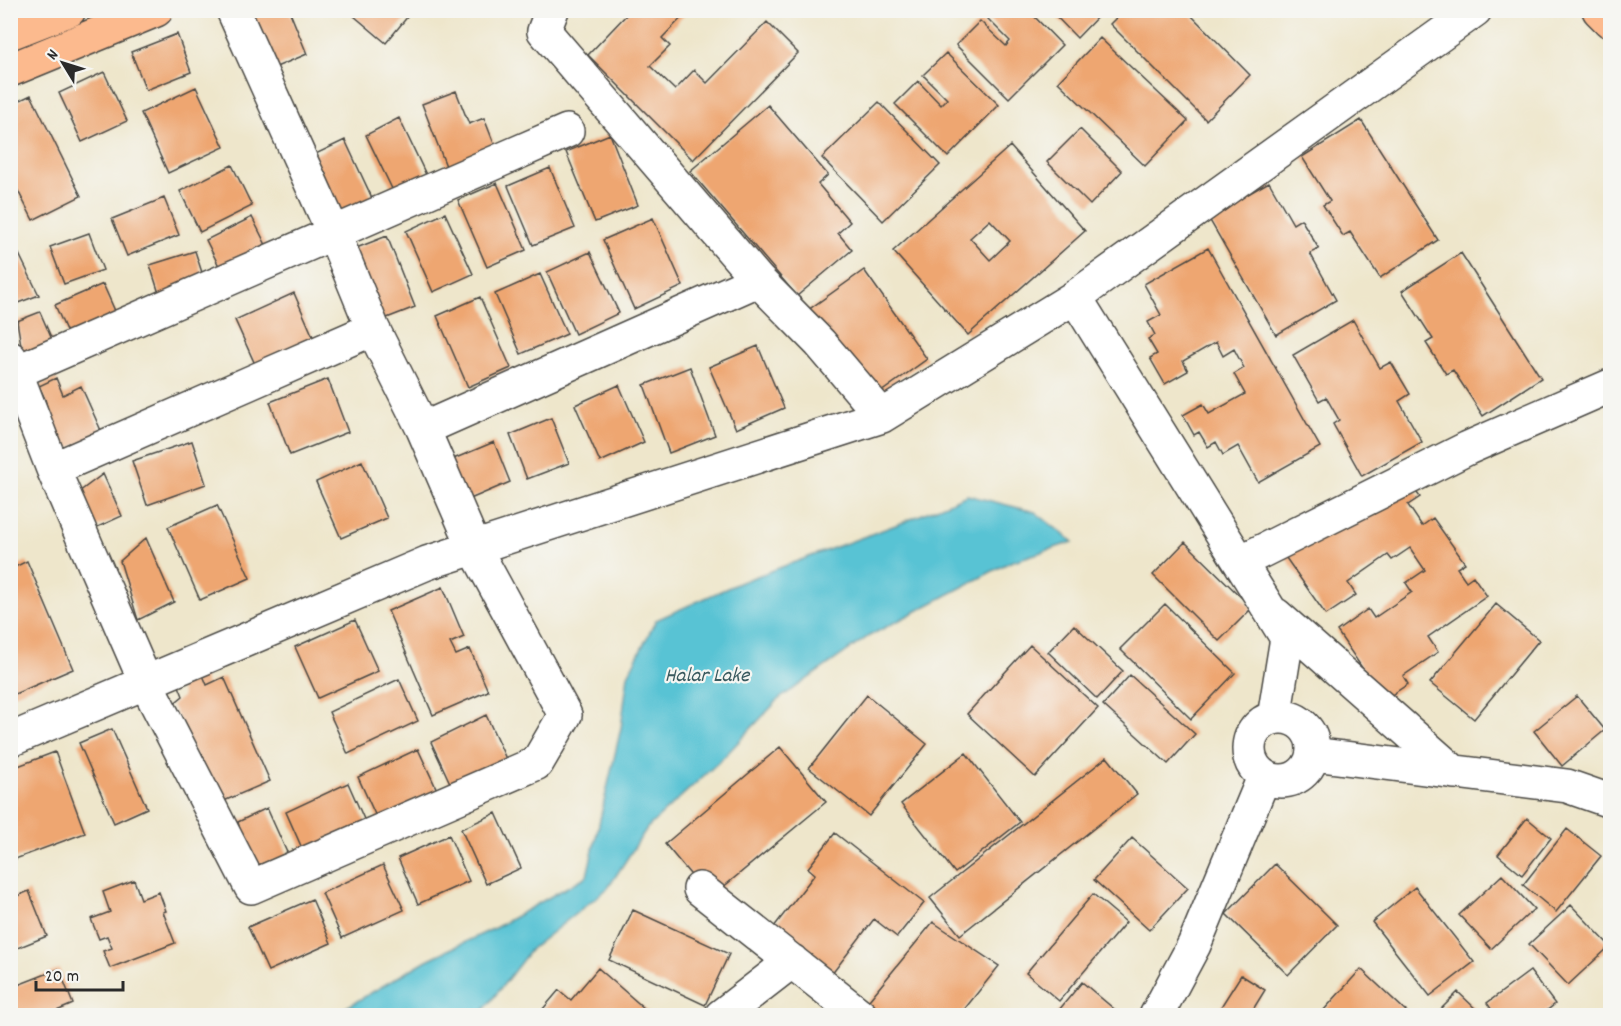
<svg xmlns="http://www.w3.org/2000/svg" width="1621" height="1026" viewBox="0 0 1621 1026" font-family="Dekko,sans-serif">
<style>
.water{fill:#59c3d4;stroke:#427780;stroke-width:1.5}
.building{fill:#eea671;fill-rule:evenodd}
.lines{fill:none;stroke-linecap:round;stroke-linejoin:round}
.street-casing{stroke:#484743;stroke-width:36}
.primary-casing{stroke:#484743;stroke-width:36}
.street{stroke:#fff;stroke-width:33}
.primary{stroke:#fcba8e;stroke-width:33}
.labels{text-anchor:middle;stroke-width:4.5;stroke-linejoin:round;paint-order:stroke}
.water-label{font-size:21px;font-style:italic;fill:#39595e;stroke:#f6f6f2}
</style>
<rect width="100%" height="100%" fill="#f6f6f2"/>
<filter id="ink" filterUnits="userSpaceOnUse"><feTurbulence type="fractalNoise" baseFrequency=".0167" numOctaves="2"/><feDisplacementMap in="SourceGraphic" scale="12" xChannelSelector="R" yChannelSelector="G"/><feConvolveMatrix kernelMatrix="1 2 1 2 8 2 1 2 1" color-interpolation-filters="sRGB"/></filter>
<filter id="wash" filterUnits="userSpaceOnUse"><feTurbulence type="fractalNoise" baseFrequency=".008" numOctaves="4" result="noise"/><feDisplacementMap in="SourceGraphic" scale="24" xChannelSelector="R" yChannelSelector="G"/><feGaussianBlur stdDeviation="1.35" result="paint"/><feColorMatrix in="noise" values="0 0 0 0 0 0 0 0 0 0 0 0 0 0 0 0 0 1.4 0 .05"/><feComposite in="paint" operator="in"/></filter>
<g filter="url(#wash)">
<rect width="100%" height="100%" fill="#eee6cb"/>
<!-- water -->
<path class="water" d="M 967,495 L 1035,512 L 1073,542 L 1010,562 L 869,636 L 779,699 L 723,758 L 647,828 L 608,888 L 531,949 L 480,1015 L 336,1015 L 347,1007 L 427,960 L 495,928 L 587,876 L 621,728 L 628,675 L 656,620 L 741,582 L 904,522 Z"/>
<g id="blocks">
<!-- building -->
<path class="building" d="M 243,10 L 289,10 L 307,54 L 262,73 Z
M 347,10 L 413,10 L 386,43 Z
M 631,10 L 689,10 L 662,38 L 670,46 L 650,66 L 675,90 L 694,70 L 707,83 L 767,22 L 798,53 L 693,160 L 588,55 Z
M 990,10 L 1028,10 L 1062,45 L 1009,98 L 956,45 L 980,21 L 1006,46 L 1010,41 L 985,16 Z
M 1050,10 L 1104,10 L 1077,38 Z
M 1124,10 L 1186,10 L 1250,75 L 1206,120 L 1110,24 Z
M 177,34 L 191,72 L 146,90 L 131,52 Z
M 1100,38 L 1188,121 L 1145,166 L 1058,82 Z
M 946,53 L 999,105 L 948,157 L 895,104 L 918,81 L 941,105 L 947,99 L 923,75 Z
M 104,72 L 127,121 L 82,142 L 59,93 Z
M 196,87 L 224,147 L 168,173 L 141,113 Z
M 456,91 L 469,124 L 484,118 L 498,154 L 449,174 L 422,104 Z
M 31,95 L 81,196 L 33,220 L 10,175 L 10,105 Z
M 879,102 L 940,165 L 883,221 L 822,158 Z
M 768,105 L 828,175 L 818,184 L 850,222 L 838,233 L 852,250 L 797,296 L 690,171 Z
M 399,118 L 428,179 L 395,195 L 366,135 Z
M 1361,120 L 1438,240 L 1380,278 L 1350,232 L 1343,236 L 1323,205 L 1330,201 L 1302,157 Z
M 1080,129 L 1122,171 L 1090,205 L 1047,162 Z
M 610,134 L 638,205 L 595,222 L 566,152 Z
M 345,140 L 373,200 L 335,218 L 307,158 Z
M 1010,146 L 1085,231 L 968,335 L 893,251 ZM 990,220 L 1010,241 L 990,260 L 970,238 Z
M 232,165 L 252,206 L 200,232 L 180,191 Z
M 550,168 L 575,228 L 533,245 L 508,186 Z
M 1269,182 L 1293,224 L 1301,219 L 1319,249 L 1310,253 L 1336,300 L 1276,335 L 1208,217 Z
M 497,183 L 526,250 L 487,267 L 458,200 Z
M 164,198 L 179,235 L 127,256 L 112,219 Z
M 445,213 L 473,274 L 433,292 L 406,231 Z
M 252,217 L 271,255 L 225,278 L 206,240 Z
M 653,218 L 683,286 L 634,309 L 603,240 Z
M 89,233 L 103,270 L 64,284 L 50,247 Z
M 387,236 L 415,307 L 374,323 L 346,252 Z
M 1208,248 L 1320,447 L 1258,482 L 1238,446 L 1223,455 L 1216,442 L 1208,447 L 1199,432 L 1194,435 L 1183,415 L 1203,404 L 1209,414 L 1245,394 L 1234,374 L 1244,368 L 1234,349 L 1223,356 L 1216,342 L 1183,361 L 1188,371 L 1165,384 L 1150,358 L 1157,354 L 1148,339 L 1155,335 L 1148,322 L 1161,315 L 1144,284 Z
M 195,251 L 207,288 L 162,303 L 150,265 Z
M 590,252 L 619,313 L 575,334 L 547,272 Z
M 1461,253 L 1541,378 L 1483,416 L 1453,370 L 1446,374 L 1426,343 L 1433,339 L 1402,291 Z
M 19,254 L 39,295 L 10,306 L 10,260 Z
M 864,270 L 927,359 L 860,407 L 797,318 Z
M 540,274 L 567,334 L 521,354 L 495,294 Z
M 103,284 L 119,320 L 71,342 L 55,305 Z
M 294,293 L 317,346 L 259,373 L 235,320 Z
M 480,297 L 511,368 L 468,387 L 437,316 Z
M 40,312 L 57,351 L 23,357 L 17,321 Z
M 1353,320 L 1380,368 L 1391,362 L 1410,394 L 1399,401 L 1422,442 L 1362,476 L 1333,424 L 1339,420 L 1326,397 L 1319,401 L 1293,355 Z
M 758,346 L 784,408 L 736,429 L 709,367 Z
M 690,367 L 715,435 L 669,453 L 644,385 Z
M 56,378 L 63,395 L 81,386 L 103,435 L 58,452 L 45,399 L 39,386 Z
M 328,379 L 348,432 L 290,455 L 270,402 Z
M 619,385 L 644,442 L 600,462 L 575,405 Z
M 551,418 L 569,463 L 527,479 L 510,435 Z
M 192,441 L 206,484 L 147,505 L 132,461 Z
M 494,442 L 510,482 L 456,505 L 439,465 Z
M 362,461 L 387,518 L 341,538 L 316,482 Z
M 103,474 L 122,516 L 91,530 L 79,492 Z
M 1409,482 L 1420,497 L 1408,505 L 1422,526 L 1433,518 L 1465,563 L 1457,568 L 1466,581 L 1473,576 L 1487,596 L 1428,637 L 1438,652 L 1403,676 L 1408,684 L 1384,700 L 1337,631 L 1368,609 L 1374,618 L 1412,592 L 1406,583 L 1425,570 L 1410,548 L 1392,560 L 1388,555 L 1348,583 L 1356,595 L 1326,615 L 1279,548 Z
M 217,505 L 250,578 L 200,600 L 168,527 Z
M 146,538 L 174,602 L 138,620 L 120,561 Z
M 1185,542 L 1252,608 L 1219,641 L 1153,575 Z
M 27,561 L 73,669 L 10,696 L 10,562 L 13,568 Z
M 443,587 L 464,637 L 450,643 L 456,655 L 470,649 L 488,691 L 433,715 L 388,611 Z
M 1165,604 L 1235,673 L 1191,719 L 1120,649 Z
M 1496,604 L 1539,640 L 1474,719 L 1430,683 Z
M 355,620 L 378,671 L 318,698 L 295,647 Z
M 1074,625 L 1123,671 L 1097,699 L 1048,652 Z
M 1030,645 L 1098,708 L 1035,777 L 967,714 Z
M 203,675 L 207,685 L 224,677 L 270,781 L 217,804 L 172,705 L 183,696 L 179,686 Z
M 1130,675 L 1195,734 L 1168,764 L 1103,705 Z
M 399,679 L 418,721 L 348,754 L 329,712 Z
M 867,695 L 927,744 L 869,816 L 809,768 Z
M 1577,696 L 1605,730 L 1562,766 L 1534,731 Z
M 486,715 L 506,759 L 451,785 L 431,742 Z
M 112,729 L 147,808 L 114,823 L 79,743 Z
M 780,747 L 826,802 L 710,898 L 665,844 Z
M 418,749 L 438,792 L 378,821 L 358,777 Z
M 55,752 L 85,833 L 10,861 L 10,769 Z
M 966,753 L 1020,822 L 955,873 L 901,804 Z
M 1107,757 L 1137,794 L 960,935 L 930,898 Z
M 348,783 L 367,826 L 305,855 L 286,812 Z
M 267,808 L 289,857 L 249,867 L 238,822 Z
M 496,813 L 521,868 L 486,884 L 461,829 Z
M 1527,818 L 1551,838 L 1522,875 L 1498,855 Z
M 1567,829 L 1601,856 L 1556,912 L 1523,885 Z
M 835,833 L 924,903 L 897,937 L 874,919 L 825,983 L 766,937 L 815,874 L 808,868 Z
M 449,835 L 469,881 L 418,904 L 398,858 Z
M 1132,838 L 1188,888 L 1149,930 L 1094,880 Z
M 1275,864 L 1337,925 L 1288,975 L 1226,914 Z
M 383,865 L 404,910 L 342,938 L 322,893 Z
M 1502,875 L 1534,909 L 1491,949 L 1459,915 Z
M 134,880 L 141,899 L 159,892 L 166,911 L 163,912 L 175,943 L 110,968 L 103,951 L 112,948 L 107,936 L 99,939 L 91,919 L 110,912 L 103,892 Z
M 1415,887 L 1474,962 L 1430,996 L 1372,922 Z
M 29,891 L 47,936 L 10,951 L 10,899 Z
M 1093,894 L 1126,922 L 1059,1001 L 1026,973 Z
M 312,899 L 331,943 L 268,971 L 248,927 Z
M 1571,905 L 1610,946 L 1568,985 L 1529,944 Z
M 633,910 L 729,954 L 705,1005 L 609,960 Z
M 933,922 L 999,966 L 959,1016 L 877,1016 L 865,1005 Z
M 598,968 L 653,1016 L 537,1016 L 559,990 L 571,1000 Z
M 59,969 L 73,1004 L 45,1016 L 10,1016 L 10,988 Z
M 1361,969 L 1409,1014 L 1408,1016 L 1328,1016 L 1323,1011 Z
M 1530,971 L 1555,1004 L 1540,1016 L 1496,1016 L 1487,1003 Z
M 1241,975 L 1265,990 L 1249,1016 L 1215,1016 Z
M 1082,982 L 1120,1014 L 1119,1016 L 1054,1016 Z
M 1458,992 L 1479,1012 L 1476,1016 L 1434,1016 Z"/>
</g>
</g>
<g filter="url(#ink)">
<use href="#blocks" fill-opacity="0" stroke="#484743" stroke-width="1.5"/>
<g class="lines">
<defs>
<path id="street" d="M 552,10 L 544,31 L 758,280
M 1075,297 L 1287,638 L 1274,718
M 10,358 L 53,469 L 146,683 L 251,887 L 537,763 L 565,715 L 475,549 L 423,429 L 373,329 L 334,234 L 233,10
M 16,372 L 567,131
M 423,429 L 758,280 L 820,343 L 882,416
M 53,469 L 373,329
M 1240,562 L 1468,448 L 1610,386
M 1276,615 L 1454,772
M1249 749a32 32 0 1 1 64 0a32 32 0 1 1-64 0Z
M 10,740 L 427,563 L 882,416 L 1075,297 L 1475,10
M 1313,754 L 1567,786 L 1610,801
M 700,889 L 861,1016
M 721,1016 L 792,961
M 1156,1016 L 1194,945 L 1264,777"/>
<path id="primary" d="M 1599,10 L 1610,21
M 10,33 L 69,10
M 10,70 L 156,10"/>
</defs>
<!-- street casing -->
<use href="#street" class="street-casing"/>
<!-- primary casing -->
<use href="#primary" class="primary-casing"/>
<!-- street -->
<use href="#street" class="street"/>
<!-- primary -->
<use href="#primary" class="primary"/>
</g>
</g>
<g class="labels">
<!-- water labels -->
<g class="water-label">
<text x="707" y="681">Halar Lake</text>
</g>
</g>
<!-- margin -->
<rect width="1621" height="1026" fill="none" stroke="#f6f6f2" stroke-width="36"/>
<!-- north arrow -->
<g transform="translate(63 63) rotate(308)" stroke="#f6f6f2" stroke-width="4.5" paint-order="stroke">
<path d="M0-4.5L10 22L0 15L-10 22Z" fill="#2b2b2b"/>
<text y="-9" font-size="16" font-weight="bold" text-anchor="middle" fill="#2b2b2b">N</text>
</g>
<!-- scale -->
<path d="M36 981v9h87v-9" fill="none" stroke="#2b2b2b" stroke-width="3"/>
<text x="45" y="981" font-size="18" fill="#2b2b2b" stroke="#f6f6f2" stroke-width="4.5" paint-order="stroke">20 m</text>
</svg>
